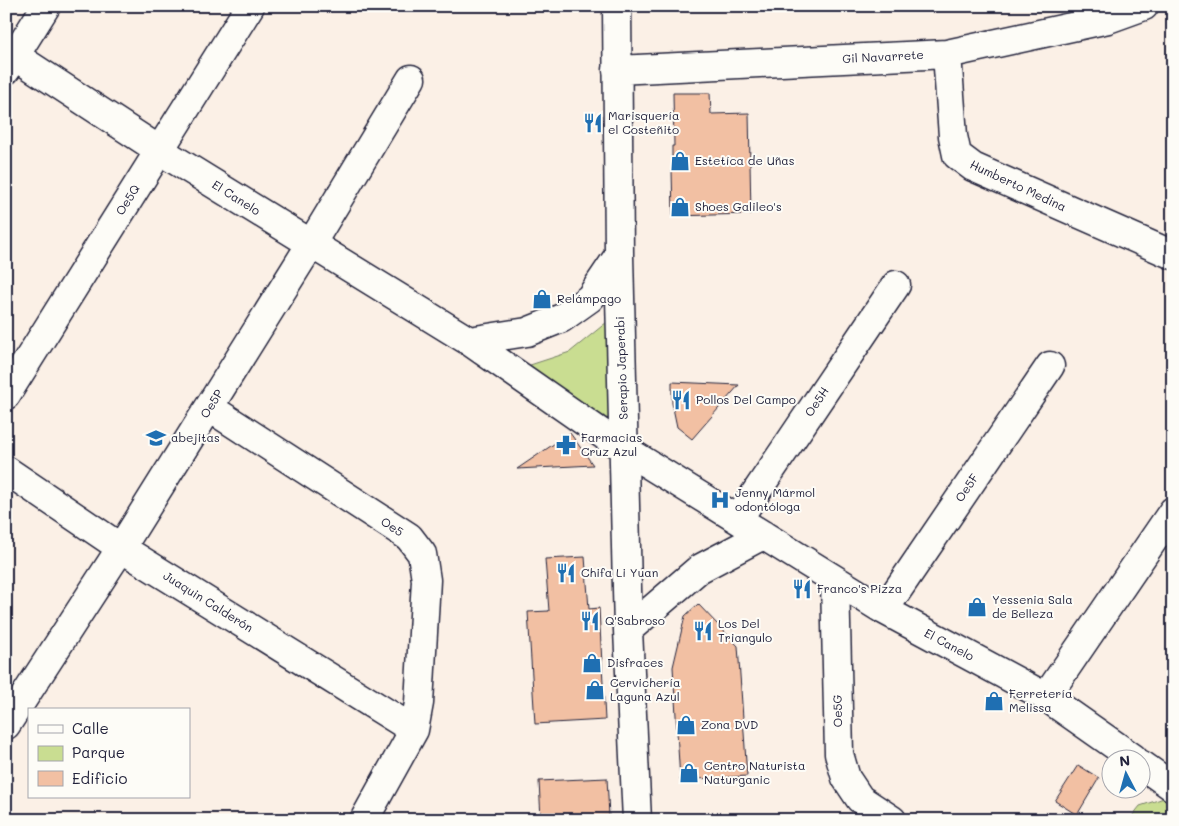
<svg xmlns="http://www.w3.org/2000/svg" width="1179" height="826" viewBox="0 0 1179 826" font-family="Mali,sans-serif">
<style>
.green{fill:#c9dd91;stroke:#768066}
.building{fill:#f2c0a3;stroke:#22223b}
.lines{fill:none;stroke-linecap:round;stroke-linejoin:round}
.street-casing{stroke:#22223b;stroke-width:31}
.street{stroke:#fdfcf7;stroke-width:28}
.labels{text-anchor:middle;stroke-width:4;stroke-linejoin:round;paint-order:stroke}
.street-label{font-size:12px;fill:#22223b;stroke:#fdfcf7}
.poi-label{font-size:12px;fill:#22223b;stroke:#fdfcf7;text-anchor:start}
</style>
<rect width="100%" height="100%" fill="#fbf0e6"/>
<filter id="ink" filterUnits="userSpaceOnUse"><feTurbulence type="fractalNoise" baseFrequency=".02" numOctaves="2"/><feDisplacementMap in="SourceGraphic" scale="10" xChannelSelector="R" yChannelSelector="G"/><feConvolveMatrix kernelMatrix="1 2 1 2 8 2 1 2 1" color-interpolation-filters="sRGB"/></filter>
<g filter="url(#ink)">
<!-- green -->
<path class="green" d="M 607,322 L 611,421 L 527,366 L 570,352 Z
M 1173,795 L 1173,820 L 1129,820 L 1140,806 Z"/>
<!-- building -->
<path class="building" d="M 673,93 L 710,93 L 711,114 L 749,113 L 751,214 L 673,216 L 672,170 L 672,146 L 674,146 Z
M 672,382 L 739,385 L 692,439 L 677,427 L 672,403 Z
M 570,433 L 593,465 L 517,469 Z
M 585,557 L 589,609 L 599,608 L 605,720 L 535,724 L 528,612 L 549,611 L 545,559 Z
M 698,604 L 738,646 L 747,776 L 680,780 L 673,667 L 685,616 Z
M 1078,765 L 1099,778 L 1077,815 L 1055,801 Z
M 607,778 L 609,816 L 541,819 L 539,781 Z"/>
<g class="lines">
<defs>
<path id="street" d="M 617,6 L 619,255 L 628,630 L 637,820
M 6,50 L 159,150 L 469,341 L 624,449 L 884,610 L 1046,697 L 1133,758
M 947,54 L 953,136 L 957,155 L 973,167 L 1173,255
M 6,70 L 46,6
M 617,70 L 947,54 L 1108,19 L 1144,6
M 469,341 L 527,332 L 562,318 L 590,298 L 619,255
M 6,395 L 250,6
M 210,408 L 409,537 L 422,554 L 426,580 L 419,703 L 414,730 L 364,820
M 6,470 L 121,548 L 414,730
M 738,519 L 896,285
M 835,580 L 839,754 L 846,778 L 860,799 L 892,820
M 884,610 L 1050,366
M 628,630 L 699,569 L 763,535
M 1046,697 L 1173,511
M 6,725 L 121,548 L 311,244 L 411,79
M 1142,765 L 1173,787"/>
</defs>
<!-- street casing -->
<use href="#street" class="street-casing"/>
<!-- street -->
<use href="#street" class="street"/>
</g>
</g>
<!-- icons -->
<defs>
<symbol id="restaurant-bare" viewBox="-9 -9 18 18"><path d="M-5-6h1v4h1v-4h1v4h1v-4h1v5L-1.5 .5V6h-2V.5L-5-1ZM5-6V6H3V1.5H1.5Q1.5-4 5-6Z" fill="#1f6fb2" stroke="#fdfcf7" stroke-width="2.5" paint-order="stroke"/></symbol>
<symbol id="shop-bare" viewBox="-9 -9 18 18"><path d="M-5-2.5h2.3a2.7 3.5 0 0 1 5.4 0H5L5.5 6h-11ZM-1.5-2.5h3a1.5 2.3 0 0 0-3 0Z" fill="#1f6fb2" stroke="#fdfcf7" stroke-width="2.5" paint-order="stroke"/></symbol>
<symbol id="school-bare" viewBox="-9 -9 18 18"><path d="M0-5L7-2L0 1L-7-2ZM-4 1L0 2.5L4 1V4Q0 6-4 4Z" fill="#1f6fb2" stroke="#fdfcf7" stroke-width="2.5" paint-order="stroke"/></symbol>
<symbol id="pharmacy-bare" viewBox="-9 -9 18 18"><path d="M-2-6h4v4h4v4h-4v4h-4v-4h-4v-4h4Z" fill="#1f6fb2" stroke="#fdfcf7" stroke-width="2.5" paint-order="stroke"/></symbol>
<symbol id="hospital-bare" viewBox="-9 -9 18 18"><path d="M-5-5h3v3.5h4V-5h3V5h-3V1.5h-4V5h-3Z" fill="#1f6fb2" stroke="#fdfcf7" stroke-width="2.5" paint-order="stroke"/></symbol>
</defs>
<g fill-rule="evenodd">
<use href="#restaurant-bare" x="579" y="109" width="28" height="28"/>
<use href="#shop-bare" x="666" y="147" width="28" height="28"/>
<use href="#shop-bare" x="666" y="193" width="28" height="28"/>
<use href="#shop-bare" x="528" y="285" width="28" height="28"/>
<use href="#restaurant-bare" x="667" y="386" width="28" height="28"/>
<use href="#school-bare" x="142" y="424" width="28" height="28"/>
<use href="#pharmacy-bare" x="552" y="431" width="28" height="28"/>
<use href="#hospital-bare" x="706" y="486" width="28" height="28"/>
<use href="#restaurant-bare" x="552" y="559" width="28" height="28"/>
<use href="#restaurant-bare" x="788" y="575" width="28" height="28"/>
<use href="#shop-bare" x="963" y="593" width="28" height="28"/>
<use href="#restaurant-bare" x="576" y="607" width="28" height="28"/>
<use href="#restaurant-bare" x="689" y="617" width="28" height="28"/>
<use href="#shop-bare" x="578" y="649" width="28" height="28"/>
<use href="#shop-bare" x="581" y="676" width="28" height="28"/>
<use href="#shop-bare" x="980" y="687" width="28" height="28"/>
<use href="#shop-bare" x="672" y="711" width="28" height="28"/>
<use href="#shop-bare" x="675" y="759" width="28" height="28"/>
</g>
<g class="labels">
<!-- street labels -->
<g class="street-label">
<text transform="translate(883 57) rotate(-3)" y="4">Gil Navarrete</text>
<text transform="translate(1018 186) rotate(25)" y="4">Humberto Medina</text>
<text transform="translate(236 198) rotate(32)" y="4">El Canelo</text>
<text transform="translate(128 200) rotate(-58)" y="4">Oe5Q</text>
<text transform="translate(622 368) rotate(-92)" y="4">Serapio Japerabi</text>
<text transform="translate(817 402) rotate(-56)" y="4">Oe5H</text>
<text transform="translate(212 404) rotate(-58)" y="4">Oe5P</text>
<text transform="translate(967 488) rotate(-56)" y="4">Oe5F</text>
<text transform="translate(392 527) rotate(33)" y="4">Oe5</text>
<text transform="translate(208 602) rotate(32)" y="4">Juaquin Calderón</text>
<text transform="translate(949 645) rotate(28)" y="4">El Canelo</text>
<text transform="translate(838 711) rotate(-91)" y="4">Oe5G</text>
</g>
<!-- poi labels -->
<g class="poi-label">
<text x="608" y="120">Marisquería<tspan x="608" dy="14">el Costeñito</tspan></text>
<text x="695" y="165">Estetíca de Uñas</text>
<text x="695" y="211">Shoes Galileo's</text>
<text x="557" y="303">Relámpago</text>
<text x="696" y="404">Pollos Del Campo</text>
<text x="171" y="442">abejitas</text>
<text x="581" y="442">Farmacias<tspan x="581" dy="14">Cruz Azul</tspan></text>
<text x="735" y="497">Jenny Mármol<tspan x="735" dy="14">odontóloga</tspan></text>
<text x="581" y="577">Chifa Li Yuan</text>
<text x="817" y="593">Franco's Pizza</text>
<text x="992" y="604">Yessenia Sala<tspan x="992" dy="14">de Belleza</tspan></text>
<text x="605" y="625">Q'Sabroso</text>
<text x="718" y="628">Los Del<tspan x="718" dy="14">Triangulo</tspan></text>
<text x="607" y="667">Disfraces</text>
<text x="610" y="687">Cervichería<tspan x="610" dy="14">Laguna Azul</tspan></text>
<text x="1009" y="698">Ferretería<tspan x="1009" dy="14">Melissa</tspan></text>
<text x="701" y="729">Zona DVD</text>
<text x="704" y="770">Centro Naturista<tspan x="704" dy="14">Naturganic</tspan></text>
</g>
</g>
<!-- margin -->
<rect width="1179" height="826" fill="none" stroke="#fdfcf7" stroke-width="25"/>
<rect x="12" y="12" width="1154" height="801" fill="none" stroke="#22223b" stroke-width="2" filter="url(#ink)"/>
<!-- legend -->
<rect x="28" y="708" width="162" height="90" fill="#fdfcf7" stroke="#a5a5ac"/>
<rect x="38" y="725" width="25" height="8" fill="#fdfcf7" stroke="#a5a5ac"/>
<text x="72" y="734" font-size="15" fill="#22223b">Calle</text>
<rect x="38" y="746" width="25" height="15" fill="#c9dd91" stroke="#a5a5ac"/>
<text x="72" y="758" font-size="15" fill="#22223b">Parque</text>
<rect x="38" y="771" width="25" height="15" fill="#f2c0a3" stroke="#a5a5ac"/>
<text x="72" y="784" font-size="15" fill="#22223b">Edificio</text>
<!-- north arrow -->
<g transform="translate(1126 774) rotate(354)"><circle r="24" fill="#fdfcf7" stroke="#a5a5ac"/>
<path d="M0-4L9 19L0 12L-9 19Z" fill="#1f6fb2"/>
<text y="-8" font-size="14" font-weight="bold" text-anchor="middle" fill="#22223b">N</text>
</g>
</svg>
